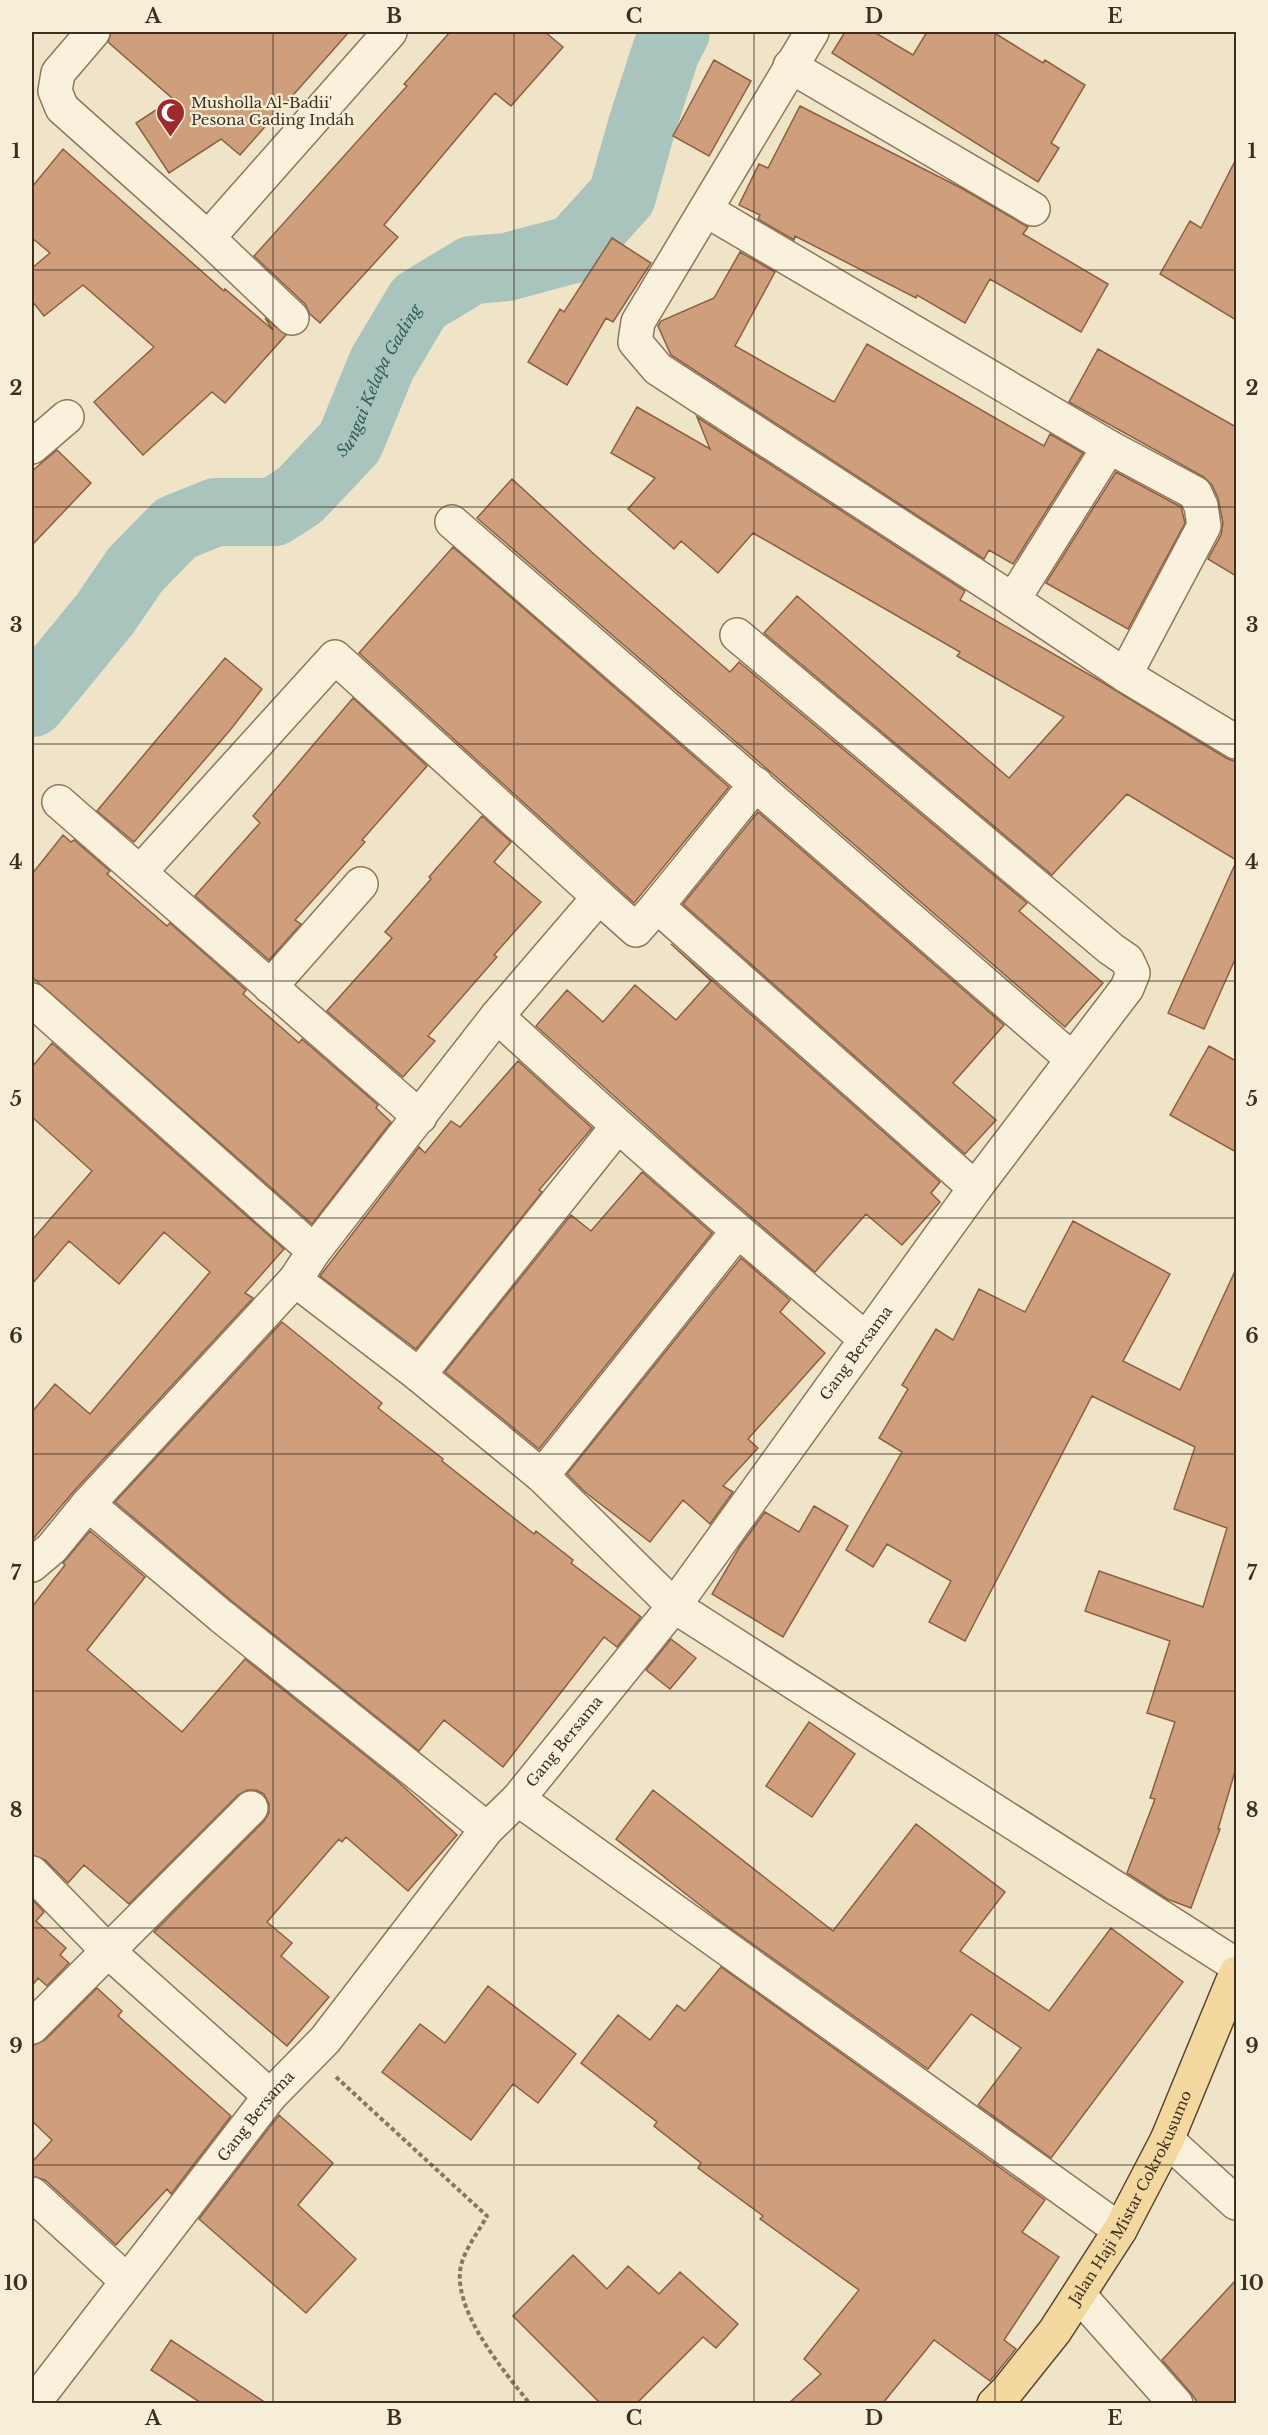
<svg xmlns="http://www.w3.org/2000/svg" width="1268" height="2435" viewBox="0 0 1268 2435" font-family="'Libre Baskerville',serif">
<style>
.lines{fill:none;stroke-linecap:round;stroke-linejoin:round}
.river{stroke:#a9c4bc;stroke-width:68}
.building{fill:#cf9f7d;stroke:#8d5f41;stroke-width:1.5}
.minor-casing{stroke:#8d765c;stroke-width:36}
.major-casing{stroke:#5b4430;stroke-width:36}
.path{stroke:#8d765c;stroke-width:4;stroke-dasharray:4.5 3;stroke-linecap:butt}
.minor{stroke:#faf1dc;stroke-width:33}
.major{stroke:#f3d9a0;stroke-width:33}
.grid{fill:none;stroke:#3d2e20;stroke-width:1.5;stroke-opacity:0.55}
.labels{text-anchor:middle;stroke-width:4.5;stroke-linejoin:round;paint-order:stroke}
.poi-label{font-size:15px;fill:#3d2e20;stroke:#f7eed8;text-anchor:start}
.street-label{font-size:15px;fill:#3d2e20;stroke:#f7eed8}
.water-label{font-size:16px;font-style:italic;fill:#2f5d5a;stroke:#f7eed8}
.neatline{fill:none;stroke:#3d2e20;stroke-width:2}
.grid-label{font-size:20px;text-anchor:middle;font-weight:bold;fill:#3d2e20}
</style>
<rect width="100%" height="100%" fill="#f0e4c8"/>
<g class="lines">
<!-- river -->
<path class="river" id="s1" d="M 32,703 L 105,614 L 135,570 L 176,528 L 216,512 L 274,512 L 300,495 L 350,442 L 382,364 L 419,302 L 472,270 L 507,267 L 574,249 L 622,196 L 642,125 L 666,51 L 676,32"/>
</g>
<!-- building -->
<path class="building" d="M 111,32 L 349,32 L 240,155 L 221,139 L 169,173 L 136,123 L 173,99 L 108,42 Z
M 450,32 L 545,32 L 563,47 L 511,106 L 495,93 L 384,225 L 398,237 L 320,323 L 310,314 L 305,304 L 254,256 L 407,86 L 404,84 Z
M 845,32 L 874,32 L 913,55 L 927,32 L 993,32 L 1043,63 L 1045,60 L 1085,85 L 1051,143 L 1059,148 L 1038,182 L 832,53 Z
M 714,60 L 751,81 L 709,156 L 673,136 Z
M 800,106 L 961,188 L 1028,227 L 1023,234 L 1108,284 L 1081,332 L 990,279 L 965,323 L 917,295 L 916,298 L 795,236 L 794,240 L 758,219 L 760,215 L 739,205 L 759,164 L 768,168 Z
M 63,149 L 224,291 L 225,289 L 273,330 L 265,318 L 286,335 L 225,403 L 212,392 L 143,455 L 94,402 L 154,347 L 83,285 L 44,316 L 32,301 L 32,268 L 50,253 L 32,238 L 32,187 Z
M 1236,159 L 1236,320 L 1160,274 L 1190,221 L 1201,228 Z
M 612,238 L 651,263 L 613,322 L 606,318 L 567,385 L 528,362 L 560,309 L 564,312 Z
M 740,252 L 775,272 L 735,346 L 834,402 L 867,344 L 1044,446 L 1050,434 L 1083,453 L 1013,564 L 989,550 L 984,559 L 671,355 L 658,326 L 661,321 L 714,298 Z
M 1098,349 L 1236,427 L 1236,576 L 1208,559 L 1221,535 L 1223,523 L 1218,498 L 1212,485 L 1204,477 L 1069,402 Z
M 637,407 L 710,449 L 697,417 L 965,591 L 960,600 L 1102,682 L 1226,758 L 1236,762 L 1236,860 L 1127,794 L 1052,875 L 764,633 L 797,596 L 1009,778 L 1064,717 L 957,656 L 960,652 L 753,533 L 718,573 L 681,541 L 674,549 L 628,509 L 655,478 L 611,453 Z
M 57,450 L 91,483 L 32,545 L 32,471 Z
M 1116,472 L 1181,507 L 1185,523 L 1128,629 L 1046,583 Z
M 512,479 L 595,555 L 730,672 L 739,662 L 1027,903 L 1019,911 L 1103,983 L 1065,1027 L 477,518 Z
M 453,547 L 729,787 L 634,903 L 359,653 Z
M 225,658 L 262,689 L 231,729 L 134,842 L 97,811 Z
M 353,698 L 427,766 L 362,840 L 365,842 L 295,920 L 301,924 L 269,960 L 195,896 L 260,823 L 253,816 Z
M 758,812 L 1004,1025 L 953,1083 L 996,1120 L 965,1154 L 683,904 Z
M 482,816 L 511,842 L 494,862 L 541,902 L 494,955 L 497,957 L 428,1036 L 435,1041 L 403,1077 L 327,1011 L 392,938 L 385,932 L 431,879 L 429,877 Z
M 63,835 L 71,842 L 74,840 L 110,871 L 107,874 L 167,926 L 170,923 L 246,990 L 243,994 L 299,1043 L 302,1039 L 378,1105 L 376,1108 L 391,1122 L 312,1224 L 32,977 L 32,874 Z
M 1236,862 L 1236,957 L 1204,1029 L 1168,1013 Z
M 671,944 L 940,1182 L 931,1193 L 940,1202 L 902,1245 L 866,1214 L 815,1272 L 692,1166 L 536,1026 L 567,990 L 603,1022 L 635,985 L 676,1020 L 711,981 Z
M 52,1043 L 284,1249 L 245,1293 L 253,1298 L 74,1491 L 34,1538 L 32,1536 L 32,1412 L 55,1384 L 90,1414 L 210,1272 L 164,1232 L 119,1284 L 69,1241 L 32,1284 L 32,1240 L 92,1171 L 32,1117 L 32,1067 Z
M 1209,1046 L 1236,1061 L 1236,1152 L 1170,1115 Z
M 518,1061 L 592,1128 L 539,1190 L 542,1192 L 416,1349 L 320,1276 L 419,1147 L 425,1153 L 451,1121 L 460,1127 Z
M 642,1172 L 712,1233 L 539,1449 L 445,1372 L 571,1215 L 591,1231 Z
M 1073,1221 L 1170,1274 L 1123,1361 L 1180,1390 L 1236,1269 L 1236,1768 L 1218,1829 L 1220,1829 L 1191,1908 L 1167,1899 L 1127,1873 L 1155,1799 L 1150,1798 L 1175,1722 L 1147,1713 L 1170,1641 L 1085,1611 L 1099,1571 L 1203,1607 L 1227,1528 L 1174,1509 L 1195,1447 L 1092,1396 L 965,1641 L 929,1622 L 951,1581 L 887,1544 L 873,1567 L 846,1550 L 902,1452 L 879,1438 L 908,1389 L 902,1385 L 936,1329 L 953,1340 L 979,1289 L 1025,1312 Z
M 741,1258 L 790,1300 L 780,1312 L 825,1353 L 748,1439 L 758,1448 L 723,1486 L 733,1492 L 710,1524 L 683,1500 L 650,1542 L 585,1492 L 567,1474 Z
M 282,1322 L 382,1403 L 378,1408 L 443,1459 L 442,1461 L 534,1534 L 536,1531 L 573,1560 L 571,1563 L 641,1617 L 617,1647 L 604,1637 L 503,1767 L 444,1720 L 419,1751 L 233,1602 L 115,1502 Z
M 814,1506 L 848,1526 L 783,1637 L 712,1594 L 739,1548 L 765,1512 L 799,1532 Z
M 90,1531 L 145,1577 L 87,1650 L 182,1732 L 245,1659 L 396,1780 L 457,1835 L 408,1891 L 346,1837 L 342,1842 L 339,1839 L 267,1922 L 292,1943 L 281,1956 L 329,1997 L 287,2046 L 154,1932 L 264,1821 L 269,1813 L 269,1804 L 264,1794 L 256,1790 L 247,1790 L 238,1795 L 129,1904 L 84,1865 L 68,1883 L 45,1860 L 32,1855 L 32,1607 L 65,1565 L 63,1563 Z
M 671,1639 L 696,1658 L 670,1689 L 646,1670 Z
M 809,1722 L 855,1754 L 812,1817 L 766,1786 Z
M 653,1790 L 833,1931 L 916,1824 L 1005,1892 L 960,1951 L 1049,2011 L 1111,1928 L 1183,1982 L 1051,2158 L 978,2105 L 1021,2048 L 971,2014 L 928,2069 L 719,1920 L 616,1839 Z
M 32,1899 L 44,1912 L 36,1921 L 66,1948 L 60,1955 L 69,1963 L 47,1986 L 38,1978 L 32,1986 Z
M 721,1967 L 1045,2200 L 1022,2232 L 1059,2257 L 1004,2340 L 1016,2349 L 990,2381 L 934,2340 L 883,2403 L 789,2403 L 821,2374 L 804,2359 L 859,2290 L 760,2219 L 763,2216 L 698,2168 L 701,2163 L 654,2126 L 657,2122 L 581,2063 L 618,2015 L 650,2040 L 677,2005 L 685,2011 Z
M 488,1986 L 576,2054 L 538,2103 L 513,2084 L 471,2140 L 382,2072 L 420,2024 L 445,2043 Z
M 97,1988 L 122,2011 L 118,2016 L 231,2116 L 171,2194 L 167,2189 L 116,2245 L 45,2180 L 32,2176 L 32,2162 L 52,2140 L 32,2121 L 32,2046 L 45,2040 Z
M 279,2115 L 333,2163 L 298,2205 L 356,2259 L 306,2313 L 199,2219 Z
M 573,2255 L 607,2289 L 628,2266 L 659,2294 L 680,2272 L 738,2324 L 716,2348 L 703,2337 L 637,2403 L 600,2403 L 513,2316 Z
M 1236,2280 L 1236,2403 L 1198,2403 L 1190,2392 L 1162,2360 Z
M 171,2340 L 266,2403 L 201,2403 L 151,2370 Z"/>
<g class="lines">
<defs>
<g id="minor">
<path d="M 93,32 L 58,73 L 55,91 L 62,108 L 208,238 L 292,318"/>
<path d="M 812,32 L 638,322 L 635,342 L 658,369 L 1013,600 L 1125,675 L 1236,742"/>
<path d="M 790,66 L 1033,209"/>
<path d="M 706,210 L 1109,447 L 1195,493 L 1201,506 L 1204,526 L 1125,675"/>
<path d="M 208,238 L 390,32"/>
<path d="M 32,447 L 67,417"/>
<path d="M 452,522 L 1072,1059"/>
<path d="M 1013,600 L 1109,447"/>
<path d="M 59,802 L 420,1117"/>
<path d="M 141,871 L 335,657 L 599,897"/>
<path d="M 657,906 L 756,784"/>
<path d="M 270,987 L 361,884"/>
<path d="M 32,1000 L 314,1251"/>
<path d="M 497,1016 C 617,1127 740,1234 866,1339"/>
<path d="M 295,1280 L 419,1375 L 542,1476 L 674,1606 L 1236,1965"/>
<path d="M 419,1375 L 617,1127"/>
<path d="M 542,1476 L 737,1232"/>
<path d="M 88,1504 L 221,1616 L 487,1829"/>
<path d="M 32,1565 L 52,1548 L 88,1504 L 295,1280 L 314,1251 L 497,1016 L 599,897 L 636,930 L 657,906 L 975,1188"/>
<path d="M 518,1799 L 1120,2230"/>
<path d="M 32,1873 L 109,1952 L 270,2096"/>
<path d="M 32,2027 L 251,1808"/>
<path d="M 1167,2140 L 1236,2203"/>
<path d="M 32,2194 L 127,2281"/>
<path d="M 1079,2295 L 1176,2404"/>
<path id="s2" d="M 33,2404 L 270,2096 L 325,2040 L 487,1829 L 518,1799 L 674,1606 L 975,1188 L 1127,988 L 1133,973 L 1127,960 L 1111,949 L 737,635"/>
</g>
<g id="major">
<path id="s3" d="M 994,2404 L 1007,2391 L 1055,2331 L 1120,2230 L 1167,2140 L 1236,1973"/>
</g>
</defs>
<!-- minor casing -->
<use href="#minor" class="minor-casing"/>
<!-- major casing -->
<use href="#major" class="major-casing"/>
<!-- path -->
<path class="path" d="M 336,2077 L 487,2216 C 479,2231 467,2246 462,2262 C 448,2306 504,2371 530,2404"/>
<!-- minor -->
<use href="#minor" class="minor"/>
<!-- major -->
<use href="#major" class="major"/>
</g>
<!-- grid -->
<path class="grid" d="M 273,32 L 273,2404M 514,32 L 514,2404M 754,32 L 754,2404M 995,32 L 995,2404M 32,270 L 1236,270M 32,507 L 1236,507M 32,744 L 1236,744M 32,981 L 1236,981M 32,1218 L 1236,1218M 32,1454 L 1236,1454M 32,1691 L 1236,1691M 32,1928 L 1236,1928M 32,2165 L 1236,2165"/>
<!-- icons -->
<defs>
<symbol id="mosque-pin" viewBox="-11 -11 22 30"><path d="M0 17L-7.5 6A9.5 9.5 0 1 1 7.5 6Z" fill="#9e2a2b" stroke="#f7eed8"/><path d="M3.5-4.9A6 6 0 1 0 3.5 4.9A5 5 0 1 1 3.5-4.9Z" fill="#fff"/></symbol>
</defs>
<g fill-rule="evenodd">
<use href="#mosque-pin" x="154" y="96" width="33" height="45"/>
</g>
<g class="labels">
<!-- poi labels -->
<g class="poi-label">
<text x="191" y="108">Musholla Al-Badii'<tspan x="191" dy="17">Pesona Gading Indah</tspan></text>
</g>
<!-- street labels -->
<g class="street-label">
<text dy="5" stroke="none"><textPath href="#s2" startOffset="1336">Gang Bersama</textPath></text>
<text dy="5" stroke="none"><textPath href="#s2" startOffset="850">Gang Bersama</textPath></text>
<text dy="5" stroke="none"><textPath href="#s2" startOffset="364">Gang Bersama</textPath></text>
<text dy="5" stroke="none"><textPath href="#s3" startOffset="249">Jalan Haji Mistar Cokrokusumo</textPath></text>
</g>
<!-- water labels -->
<g class="water-label">
<text dy="6" stroke="none"><textPath href="#s1" startOffset="500">Sungai Kelapa Gading</textPath></text>
</g>
</g>
<!-- border -->
<rect width="1268" height="2435" fill="none" stroke="#f7eed8" stroke-width="66"/>
<rect x="33" y="33" width="1202" height="2369" class="neatline"/>
<g class="grid-label">
<text x="153" y="23">A</text>
<text x="394" y="23">B</text>
<text x="634" y="23">C</text>
<text x="874" y="23">D</text>
<text x="1115" y="23">E</text>
<text x="16" y="158">1</text>
<text x="1252" y="158">1</text>
<text x="16" y="395">2</text>
<text x="1252" y="395">2</text>
<text x="16" y="632">3</text>
<text x="1252" y="632">3</text>
<text x="16" y="869">4</text>
<text x="1252" y="869">4</text>
<text x="16" y="1106">5</text>
<text x="1252" y="1106">5</text>
<text x="16" y="1343">6</text>
<text x="1252" y="1343">6</text>
<text x="16" y="1580">7</text>
<text x="1252" y="1580">7</text>
<text x="16" y="1817">8</text>
<text x="1252" y="1817">8</text>
<text x="16" y="2053">9</text>
<text x="1252" y="2053">9</text>
<text x="16" y="2290">10</text>
<text x="1252" y="2290">10</text>
<text x="153" y="2425">A</text>
<text x="394" y="2425">B</text>
<text x="634" y="2425">C</text>
<text x="874" y="2425">D</text>
<text x="1115" y="2425">E</text>
</g>
</svg>
